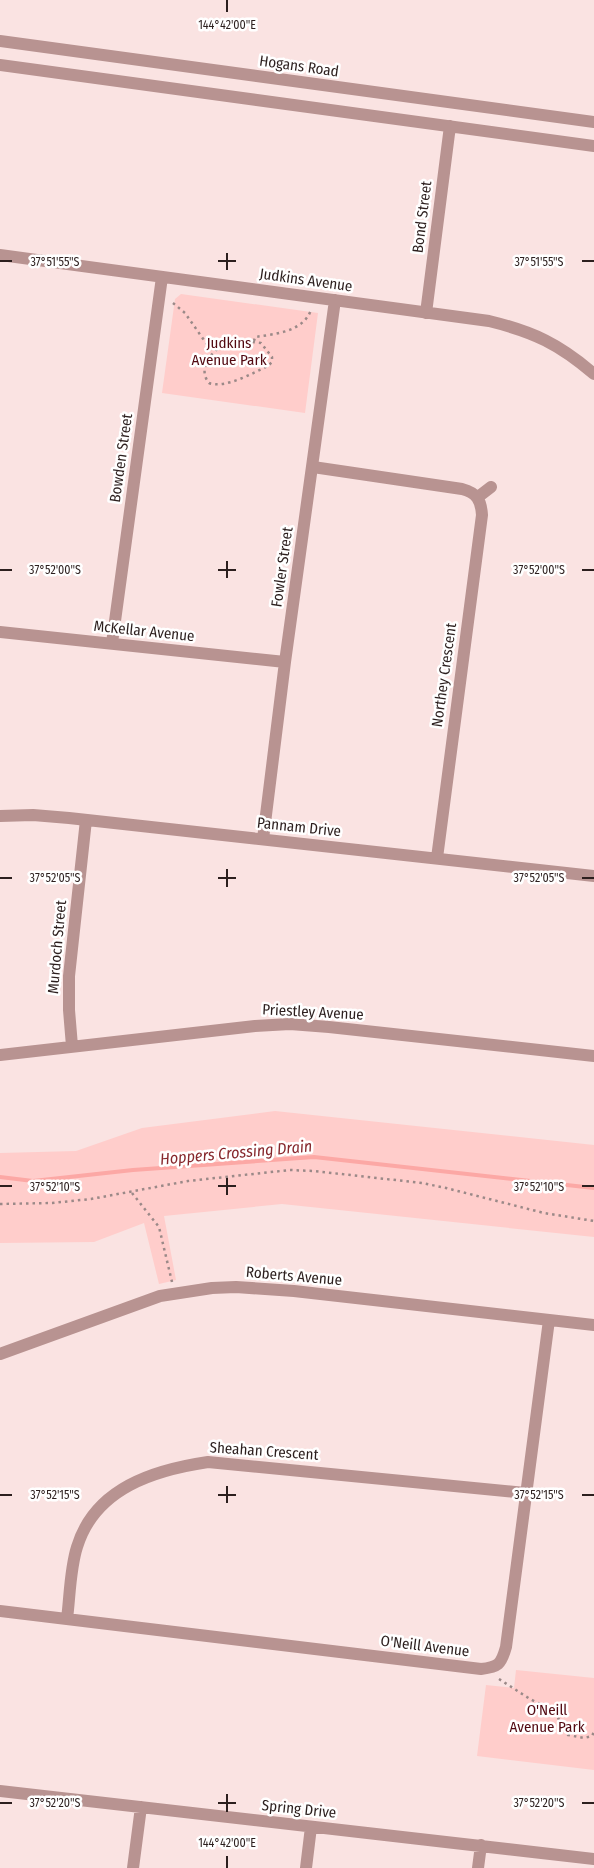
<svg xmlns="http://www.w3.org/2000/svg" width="594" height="1868" viewBox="0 0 594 1868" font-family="'Fira Sans Condensed',sans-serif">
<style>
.green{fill:#ffcdcb}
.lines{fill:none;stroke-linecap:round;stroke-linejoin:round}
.stream{stroke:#fca8a5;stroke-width:4}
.path{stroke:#9b8988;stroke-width:2.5;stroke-dasharray:2.5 4;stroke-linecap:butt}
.minor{stroke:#b89391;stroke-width:12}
.ticks{fill:none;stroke:#2c1f1e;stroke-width:2}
.labels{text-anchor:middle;stroke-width:5;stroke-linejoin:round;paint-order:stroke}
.street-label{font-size:15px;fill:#2c1f1e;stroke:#fff}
.park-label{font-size:15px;fill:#520911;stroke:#fff}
.water-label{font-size:16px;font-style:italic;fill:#86272c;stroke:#fff}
.ticks-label{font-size:12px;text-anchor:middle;fill:#2c1f1e;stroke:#fff;stroke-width:5;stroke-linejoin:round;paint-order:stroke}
</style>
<rect width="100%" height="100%" fill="#fae3e2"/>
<!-- green -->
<path class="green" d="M 181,294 L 318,313 L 305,413 L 162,393 L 175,299 Z
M 275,1111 L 594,1145 L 594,1237 L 282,1204 L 164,1216 L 176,1280 L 159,1284 L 144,1223 L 94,1242 L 0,1243 L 0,1153 L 76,1151 L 142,1128 Z
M 516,1670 L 594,1678 L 594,1770 L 477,1756 L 486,1685 L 514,1688 Z"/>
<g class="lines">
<!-- stream -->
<path class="stream" d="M 0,1177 L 33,1181 L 133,1170 L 314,1157 L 594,1188"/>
<!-- path -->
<path class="path" d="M 173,303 L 185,313 L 213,353
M 233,340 L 261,343 L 272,357 L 272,362 L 268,366 C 253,373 225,389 209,383 C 195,366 217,345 233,340 Z
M 254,341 L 255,337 C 275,334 303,332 311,310
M 132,1193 L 159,1227 L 172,1282
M 0,1204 L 52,1203 L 91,1199 L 188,1181 L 290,1170 L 314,1171 L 422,1183 L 446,1188 L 544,1213 L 594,1221
M 499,1679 L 530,1699 L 554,1711 L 568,1735 L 584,1738 L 592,1736 L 594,1732"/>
<!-- minor -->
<path class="minor" d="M 0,41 L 594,122
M 0,65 L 594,146
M 0,255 L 489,321 C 534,332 559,344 594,374
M 426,313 L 450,126
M 313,467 L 462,489 C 477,493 481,500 482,515 L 437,858
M 478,497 L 491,487
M 0,632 L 285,662
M 112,643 L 162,277
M 0,816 L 33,815 L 69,818 L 594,876
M 263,839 L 285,662 L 335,300
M 72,1046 L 69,1010 L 69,976 L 86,820
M 0,1055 L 255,1026 L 290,1024 L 329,1027 L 594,1056
M 0,1354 L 160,1296 L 212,1288 L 236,1287 L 294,1291 L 594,1325
M 0,1611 L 481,1669 C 498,1667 501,1665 506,1647 L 549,1320
M 67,1619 C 70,1595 70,1569 77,1547 C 95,1488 154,1470 208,1462 L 525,1493
M 0,1791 L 594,1859
M 133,1868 L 141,1807
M 306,1868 L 311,1827
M 478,1868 L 481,1845"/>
</g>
<!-- ticks -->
<path class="ticks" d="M 227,0 L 227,12M 227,253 L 227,270M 0,261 L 12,261M 218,261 L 236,261M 582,261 L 594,261M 227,561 L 227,578M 0,570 L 12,570M 218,570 L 236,570M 582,570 L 594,570M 227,869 L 227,887M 0,878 L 12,878M 218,878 L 236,878M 582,878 L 594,878M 227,1178 L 227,1195M 0,1186 L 12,1186M 218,1186 L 236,1186M 582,1186 L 594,1186M 227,1486 L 227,1503M 0,1495 L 12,1495M 218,1495 L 236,1495M 582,1495 L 594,1495M 227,1794 L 227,1812M 0,1803 L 12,1803M 218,1803 L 236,1803M 582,1803 L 594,1803M 227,1856 L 227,1868"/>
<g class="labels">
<!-- street labels -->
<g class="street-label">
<text transform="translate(299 66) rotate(8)" y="5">Hogans Road</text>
<text transform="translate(422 217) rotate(-83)" y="5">Bond Street</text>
<text transform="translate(306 280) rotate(8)" y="5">Judkins Avenue</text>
<text transform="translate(121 458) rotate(-82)" y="5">Bowden Street</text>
<text transform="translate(282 567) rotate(-82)" y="5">Fowler Street</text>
<text transform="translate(144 631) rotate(6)" y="5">McKellar Avenue</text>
<text transform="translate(444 675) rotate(-82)" y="5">Northey Crescent</text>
<text transform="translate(299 827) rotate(6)" y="5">Pannam Drive</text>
<text transform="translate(57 947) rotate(-85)" y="5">Murdoch Street</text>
<text transform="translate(313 1012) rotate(3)" y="5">Priestley Avenue</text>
<text transform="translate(294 1276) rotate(5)" y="5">Roberts Avenue</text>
<text transform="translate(264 1451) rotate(4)" y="5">Sheahan Crescent</text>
<text transform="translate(425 1646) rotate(7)" y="5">O'Neill Avenue</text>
<text transform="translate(299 1809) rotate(6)" y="5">Spring Drive</text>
</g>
<!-- park labels -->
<g class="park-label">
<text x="229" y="348">Judkins<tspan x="229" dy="17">Avenue Park</tspan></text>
<text x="547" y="1715">O'Neill<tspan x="547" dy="17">Avenue Park</tspan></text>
</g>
<!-- water labels -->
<g class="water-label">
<text transform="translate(236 1152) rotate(-5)" y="6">Hoppers Crossing Drain</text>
</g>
</g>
<g class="ticks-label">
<text x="227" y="29">144°42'00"E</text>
<text x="55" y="266">37°51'55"S</text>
<text x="539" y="266">37°51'55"S</text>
<text x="55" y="574">37°52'00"S</text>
<text x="539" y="574">37°52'00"S</text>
<text x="55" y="882">37°52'05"S</text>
<text x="539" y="882">37°52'05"S</text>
<text x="55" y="1191">37°52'10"S</text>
<text x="539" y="1191">37°52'10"S</text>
<text x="55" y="1499">37°52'15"S</text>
<text x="539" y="1499">37°52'15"S</text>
<text x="55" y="1807">37°52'20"S</text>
<text x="539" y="1807">37°52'20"S</text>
<text x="227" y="1847">144°42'00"E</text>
</g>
</svg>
